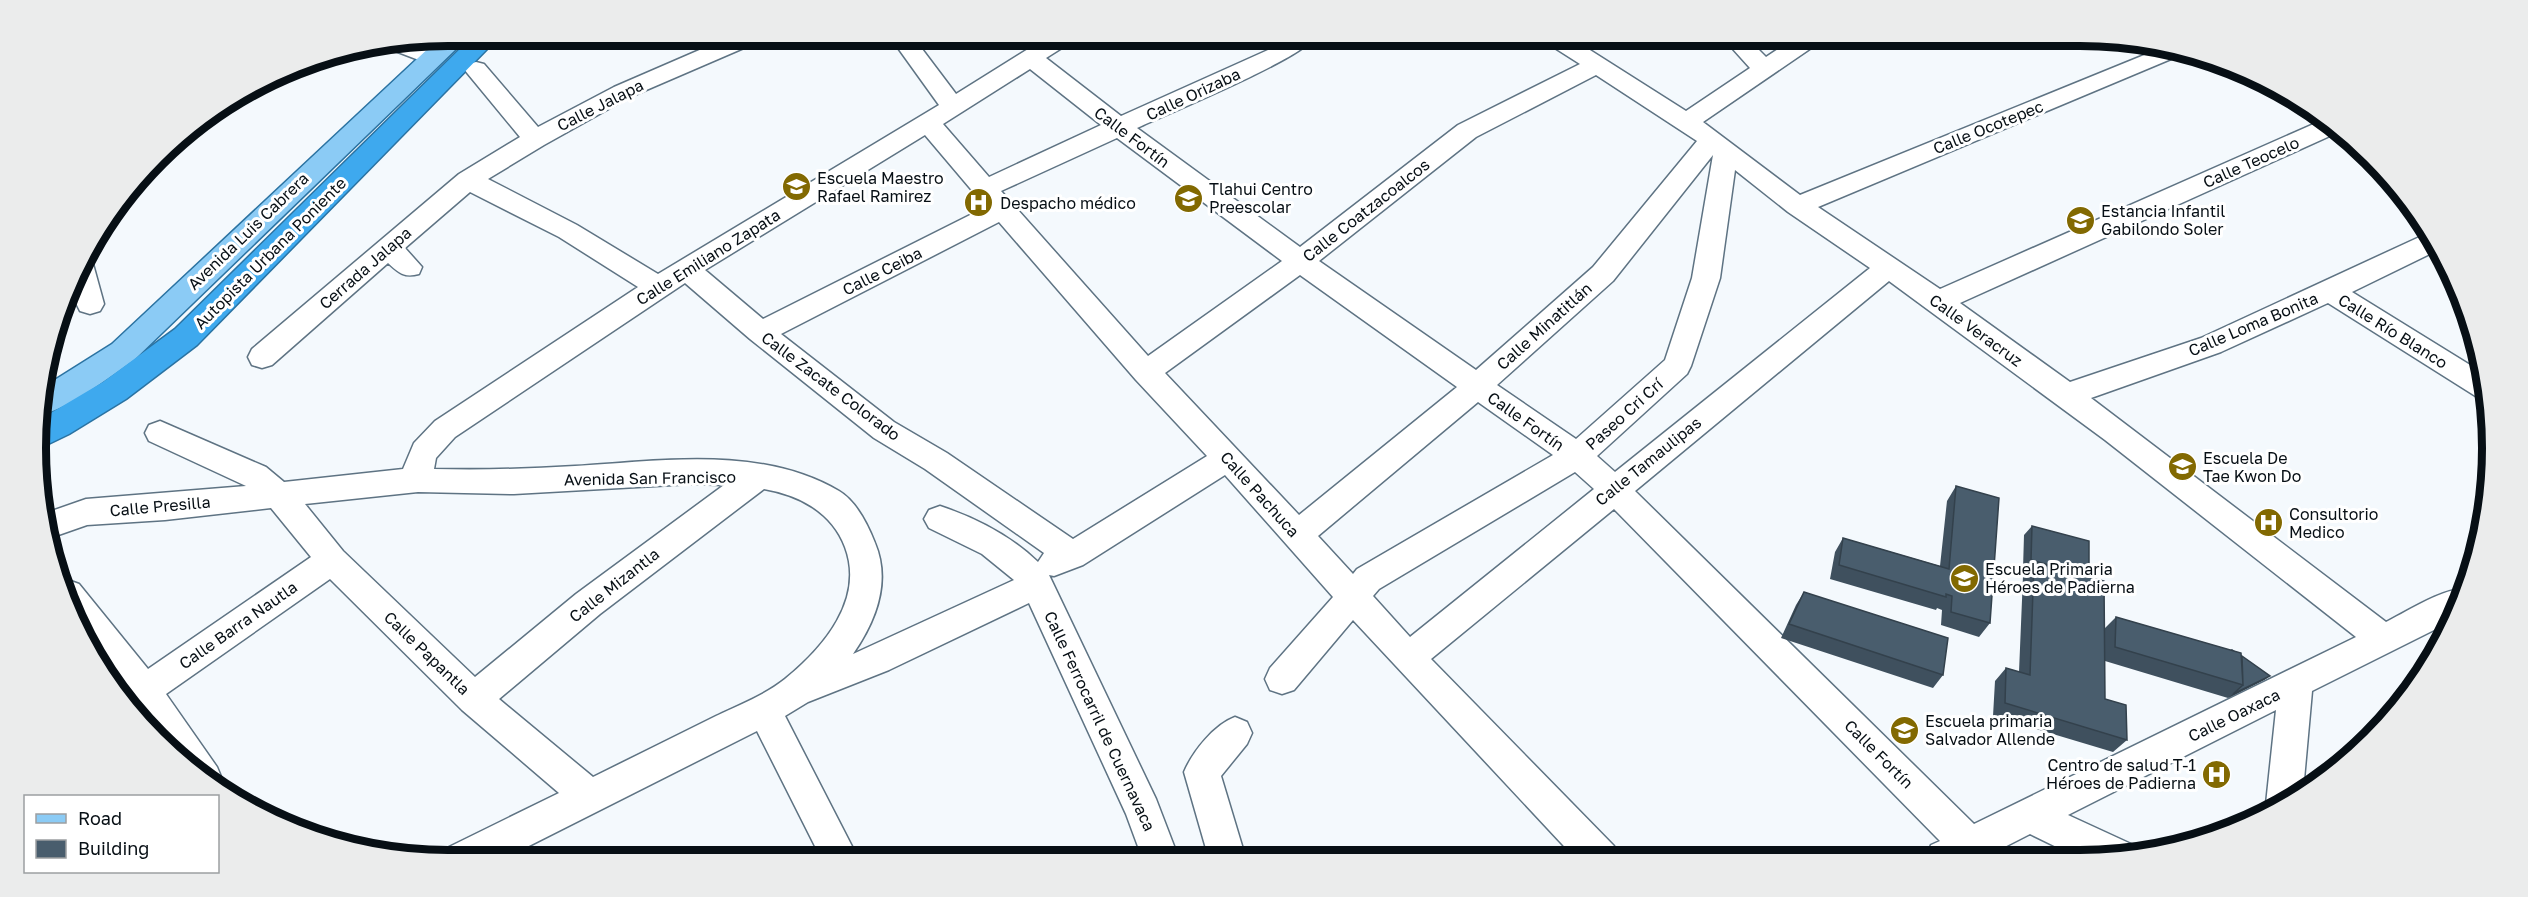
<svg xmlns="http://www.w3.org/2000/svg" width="2528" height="897" viewBox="0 0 2528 897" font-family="'Golos Text',sans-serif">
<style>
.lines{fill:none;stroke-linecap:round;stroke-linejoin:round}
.minor-casing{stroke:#5e7383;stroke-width:3}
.major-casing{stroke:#2b73a2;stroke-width:3}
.highway-casing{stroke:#2b73a2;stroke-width:3}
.minor{fill:#fff;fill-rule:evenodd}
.major{fill:#8bcbf5;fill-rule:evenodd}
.highway{fill:#3ea9ee;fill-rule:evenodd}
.wall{fill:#3f505e}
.shaded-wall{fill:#33414c}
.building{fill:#495d6d;stroke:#33414c;stroke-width:1.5}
.labels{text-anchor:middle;stroke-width:6;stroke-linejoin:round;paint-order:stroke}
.street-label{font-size:16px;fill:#070f15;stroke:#fff}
.poi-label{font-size:16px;fill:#070f15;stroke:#fff;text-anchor:start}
.rim{fill:none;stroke:#070f15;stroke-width:8}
</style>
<rect width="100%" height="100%" fill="#f4f9fd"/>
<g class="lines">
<defs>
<path id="minor" d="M 1796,37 L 1823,37 L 1820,42 L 1703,122 L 1800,195 L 2164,47 L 2190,51 L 1818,207 L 1940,289 L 2325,119 L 2341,131 L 1960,303 L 2070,382 L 2201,338 L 2426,234 L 2430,232 L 2440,249 L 2352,292 L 2483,373 L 2489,400 L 2477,397 L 2328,303 L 2221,352 L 2091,398 L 2386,622 C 2402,614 2449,585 2464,590 L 2450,622 L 2312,691 L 2303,791 L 2270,813 L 2266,804 L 2276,710 L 2068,815 L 2131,844 L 2136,857 L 2079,858 L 2030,834 L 1983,858 L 1926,858 L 1931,845 L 1940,841 L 1614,509 L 1431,659 L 1614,846 L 1619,859 L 1576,859 L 1353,620 L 1294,690 L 1282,694 L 1270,690 L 1265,679 L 1270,668 L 1333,597 L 1225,475 L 1083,565 L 1054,576 L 1049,575 L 1156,799 L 1179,859 L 1143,860 L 1126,814 L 1029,603 L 889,670 L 808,702 L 785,716 L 859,860 L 822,860 L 757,731 L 499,861 L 448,861 L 442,860 L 447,848 L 559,793 L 462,710 L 330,579 L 166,694 L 217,767 L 222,779 L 217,790 L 159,742 L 140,713 L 136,715 L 116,691 L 121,687 L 94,652 L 62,582 L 68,580 L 79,584 L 148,669 L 311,557 L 271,508 L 165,520 L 87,525 L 47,539 L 43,514 L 86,499 L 246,486 L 149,441 L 145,433 L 149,425 L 160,421 L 266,467 L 284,482 L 403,469 L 414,443 L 435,421 L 638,287 L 559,237 L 470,192 L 405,248 L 422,267 L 419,274 C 404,278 399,273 388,263 L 272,365 L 262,368 L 252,365 L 248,357 L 252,349 L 459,174 L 520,137 L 468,74 L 464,69 L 468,64 L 476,62 L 484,64 L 538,127 L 614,87 L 718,42 L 749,42 L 746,47 L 630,97 L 544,145 L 488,179 L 577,225 L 658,274 L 939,105 L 893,41 L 916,41 L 956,94 L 1041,41 L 1068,41 L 1065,46 L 1046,58 L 1121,116 L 1268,50 L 1284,40 L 1311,40 C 1302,58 1165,115 1137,128 L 1300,247 L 1458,125 L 1580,64 L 1547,43 L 1544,38 L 1571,38 L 1686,111 L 1750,68 L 1723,38 L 1747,38 L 1766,57 ZM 1030,69 L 1101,125 L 989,177 L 943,124 ZM 1596,75 L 1697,141 L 1593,267 L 1476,370 L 1319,261 L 1476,137 ZM 925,135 L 986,207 L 763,319 L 705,270 ZM 1117,138 L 1282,261 L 1148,356 L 1001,191 ZM 1713,155 L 1692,278 L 1665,360 L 1576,439 L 1497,385 L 1613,281 ZM 1735,170 L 1788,212 L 1870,268 L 1615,472 L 1597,456 L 1687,374 L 1691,366 L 1720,278 ZM 999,222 L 1136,380 L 1207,456 L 1073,539 L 947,453 L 894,422 L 781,334 ZM 1300,275 L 1457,387 L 1299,515 L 1165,373 ZM 1889,281 L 2105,440 L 2356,637 L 1974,824 L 1635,491 ZM 685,283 L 750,339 L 874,438 L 925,469 L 1044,553 L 1038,562 C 1011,536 976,518 940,506 L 929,510 L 924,519 L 929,528 L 982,554 L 1014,580 L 853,654 C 876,621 891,581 875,543 C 868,525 856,501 839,491 C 761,445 661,461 575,466 C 528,469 481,470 434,469 L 436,458 L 455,437 ZM 1478,402 L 1553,455 L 1357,569 L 1353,574 L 1318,536 ZM 1575,472 L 1594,489 L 1410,637 L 1373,596 L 1379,589 ZM 691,484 L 724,485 L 576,594 L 475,677 L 343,551 L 305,504 L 418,492 L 514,494 ZM 764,489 C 799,495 832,512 845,547 C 865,600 823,648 785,679 C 765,695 739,705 716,716 C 675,736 634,757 593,777 L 499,699 L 600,614 Z
M 386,44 C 404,43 433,41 444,57 L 440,62 L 432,64 L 424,62 L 390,49 Z
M 85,256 L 89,257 L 93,264 L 104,304 L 100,311 L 90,314 L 80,311 C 69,292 73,274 85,256 Z
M 1235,717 L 1247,722 L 1252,733 L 1247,744 L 1221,776 L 1246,859 L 1209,859 L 1184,772 C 1193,751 1214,725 1235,717 Z"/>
<path id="major" d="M 459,43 L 456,49 L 134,360 C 105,380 73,406 39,416 L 42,388 L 112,344 L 433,44 Z"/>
<path id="highway" d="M 466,43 L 493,43 L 197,345 L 126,399 L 69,434 L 38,449 L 39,420 L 103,382 L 175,329 Z"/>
</defs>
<!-- minor casing -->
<use href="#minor" class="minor-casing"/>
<!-- major casing -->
<use href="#major" class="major-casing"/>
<!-- highway casing -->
<use href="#highway" class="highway-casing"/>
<!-- minor -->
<use href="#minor" class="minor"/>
<!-- major -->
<use href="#major" class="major"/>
<!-- highway -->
<use href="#highway" class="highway"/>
</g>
<!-- wall -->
<path class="wall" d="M 1956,486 L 1990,623 L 1979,637 L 1941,625 L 1942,610 L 1937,608 L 1936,610 L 1830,579 L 1835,552 L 1843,538 L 1940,566 L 1947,501 Z
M 2032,526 L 2089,576 L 2088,577 L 2104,629 L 2116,617 L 2230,650 L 2232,649 L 2270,676 L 2264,680 L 2228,698 L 2105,661 L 2105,699 L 2127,740 L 2113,752 L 1993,716 L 1995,681 L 2006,668 L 2019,672 L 2023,576 L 2027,571 L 2023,569 L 2024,535 Z
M 1804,592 L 1943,675 L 1933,688 L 1781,638 L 1796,605 Z"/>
<!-- shaded-wall -->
<path class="shaded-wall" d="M 2270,676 L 2264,680 L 2228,698 L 2233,694 Z"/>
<!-- building -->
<path class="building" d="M 1956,486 L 1999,498 L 1990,623 L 1951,612 L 1952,596 L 1946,594 L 1946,597 L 1839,565 L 1843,538 L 1949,569 Z
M 2032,526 L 2089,541 L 2089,576 L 2031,560 Z
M 2034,562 L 2104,581 L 2105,699 L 2126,705 L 2127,740 L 2005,703 L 2006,668 L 2030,675 Z
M 1804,592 L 1948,638 L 1943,675 L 1789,624 Z
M 2116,617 L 2241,653 L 2243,685 L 2115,647 Z
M 2242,656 L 2270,676 L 2233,694 L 2243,685 Z"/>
<!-- icons -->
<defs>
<symbol id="school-disc" viewBox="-11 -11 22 22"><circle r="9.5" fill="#826901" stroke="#fff"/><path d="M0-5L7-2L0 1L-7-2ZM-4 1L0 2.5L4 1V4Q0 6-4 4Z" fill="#fff"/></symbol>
<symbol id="hospital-disc" viewBox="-11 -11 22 22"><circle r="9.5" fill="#826901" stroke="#fff"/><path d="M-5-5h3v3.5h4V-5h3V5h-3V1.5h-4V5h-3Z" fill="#fff"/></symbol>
<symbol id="university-disc" viewBox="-11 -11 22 22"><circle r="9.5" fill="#826901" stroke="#fff"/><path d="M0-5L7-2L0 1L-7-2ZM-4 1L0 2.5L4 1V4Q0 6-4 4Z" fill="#fff"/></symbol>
</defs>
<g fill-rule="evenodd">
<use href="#school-disc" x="780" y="170" width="33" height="33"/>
<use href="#school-disc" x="1172" y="182" width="33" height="33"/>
<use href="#hospital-disc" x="962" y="186" width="33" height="33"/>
<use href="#school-disc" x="2064" y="204" width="33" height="33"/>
<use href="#university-disc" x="2166" y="450" width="33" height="33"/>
<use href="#hospital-disc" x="2252" y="506" width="33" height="33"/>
<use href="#school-disc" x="1948" y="562" width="33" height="33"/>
<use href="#school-disc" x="1888" y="714" width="33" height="33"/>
<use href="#hospital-disc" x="2200" y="758" width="33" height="33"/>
</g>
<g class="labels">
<!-- street labels -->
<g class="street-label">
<text transform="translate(1193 94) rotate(-25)" y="6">Calle Orizaba</text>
<text transform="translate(600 105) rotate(-27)" y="6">Calle Jalapa</text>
<text transform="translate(1988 127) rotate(-22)" y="6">Calle Ocotepec</text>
<text transform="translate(1132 137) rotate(37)" y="6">Calle Fortín</text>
<text transform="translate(2251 162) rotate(-24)" y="6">Calle Teocelo</text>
<text transform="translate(1366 210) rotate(-38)" y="6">Calle Coatzacoalcos</text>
<text transform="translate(248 231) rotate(-44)" y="6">Avenida Luis Cabrera</text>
<text transform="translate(270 253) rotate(-45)" y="6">Autopista Urbana Poniente</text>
<text transform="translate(708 257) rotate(-32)" y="6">Calle Emiliano Zapata</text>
<text transform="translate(365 268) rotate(-41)" y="6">Cerrada Jalapa</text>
<text transform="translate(882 271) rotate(-27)" y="6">Calle Ceiba</text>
<text transform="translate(2253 324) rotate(-23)" y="6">Calle Loma Bonita</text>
<text transform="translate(1544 326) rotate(-42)" y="6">Calle Minatitlán</text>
<text transform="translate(1976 330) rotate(36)" y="6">Calle Veracruz</text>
<text transform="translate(2393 331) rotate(32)" y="6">Calle Río Blanco</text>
<text transform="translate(831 386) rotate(37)" y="6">Calle Zacate Colorado</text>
<text transform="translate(1624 414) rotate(-42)" y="6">Paseo Cri Crí</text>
<text transform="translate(1526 421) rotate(35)" y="6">Calle Fortín</text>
<text transform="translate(1648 461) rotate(-39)" y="6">Calle Tamaulipas</text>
<text transform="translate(650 478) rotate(-1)" y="6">Avenida San Francisco</text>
<text transform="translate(1260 494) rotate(48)" y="6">Calle Pachuca</text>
<text transform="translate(160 506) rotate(-5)" y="6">Calle Presilla</text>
<text transform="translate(614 585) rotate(-38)" y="6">Calle Mizantla</text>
<text transform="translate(238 625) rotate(-35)" y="6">Calle Barra Nautla</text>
<text transform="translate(427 653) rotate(44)" y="6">Calle Papantla</text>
<text transform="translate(2234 715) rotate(-26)" y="6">Calle Oaxaca</text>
<text transform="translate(1100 721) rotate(65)" y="6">Calle Ferrocarril de Cuernavaca</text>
<text transform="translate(1879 754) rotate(45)" y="6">Calle Fortín</text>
</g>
<!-- poi labels -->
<g class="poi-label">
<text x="817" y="184">Escuela Maestro<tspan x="817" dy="18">Rafael Ramirez</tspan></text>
<text x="1209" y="195">Tlahui Centro<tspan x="1209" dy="18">Preescolar</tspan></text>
<text x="1000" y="209">Despacho médico</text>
<text x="2101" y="217">Estancia Infantil<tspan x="2101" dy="18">Gabilondo Soler</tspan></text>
<text x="2203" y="464">Escuela De<tspan x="2203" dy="18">Tae Kwon Do</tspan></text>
<text x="2289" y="520">Consultorio<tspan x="2289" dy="18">Medico</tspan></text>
<text x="1985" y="575">Escuela Primaria<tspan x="1985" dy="18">Héroes de Padierna</tspan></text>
<text x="1925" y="727">Escuela primaria<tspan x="1925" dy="18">Salvador Allende</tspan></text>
<text x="2196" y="771" text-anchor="end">Centro de salud T-1<tspan x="2196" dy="18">Héroes de Padierna</tspan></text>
</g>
</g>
<!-- crop -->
<path d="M0 0H2528V897H0ZM448 46H2080A402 402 0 0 1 2482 448V448A402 402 0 0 1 2080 850H448A402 402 0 0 1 46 448V448A402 402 0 0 1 448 46Z" fill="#ebecec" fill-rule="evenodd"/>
<path class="rim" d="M448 46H2080A402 402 0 0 1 2482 448V448A402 402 0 0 1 2080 850H448A402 402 0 0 1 46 448V448A402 402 0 0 1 448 46Z"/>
<!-- legend -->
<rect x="24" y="795" width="195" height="78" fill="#ffffff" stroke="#9c9fa1" stroke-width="1.5"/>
<rect x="36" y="814" width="30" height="9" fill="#8bcbf5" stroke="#9c9fa1" stroke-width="1.5"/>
<text x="78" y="825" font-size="18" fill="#070f15">Road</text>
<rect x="36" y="840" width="30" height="18" fill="#495d6d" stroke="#9c9fa1" stroke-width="1.5"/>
<text x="78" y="855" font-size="18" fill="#070f15">Building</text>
</svg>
